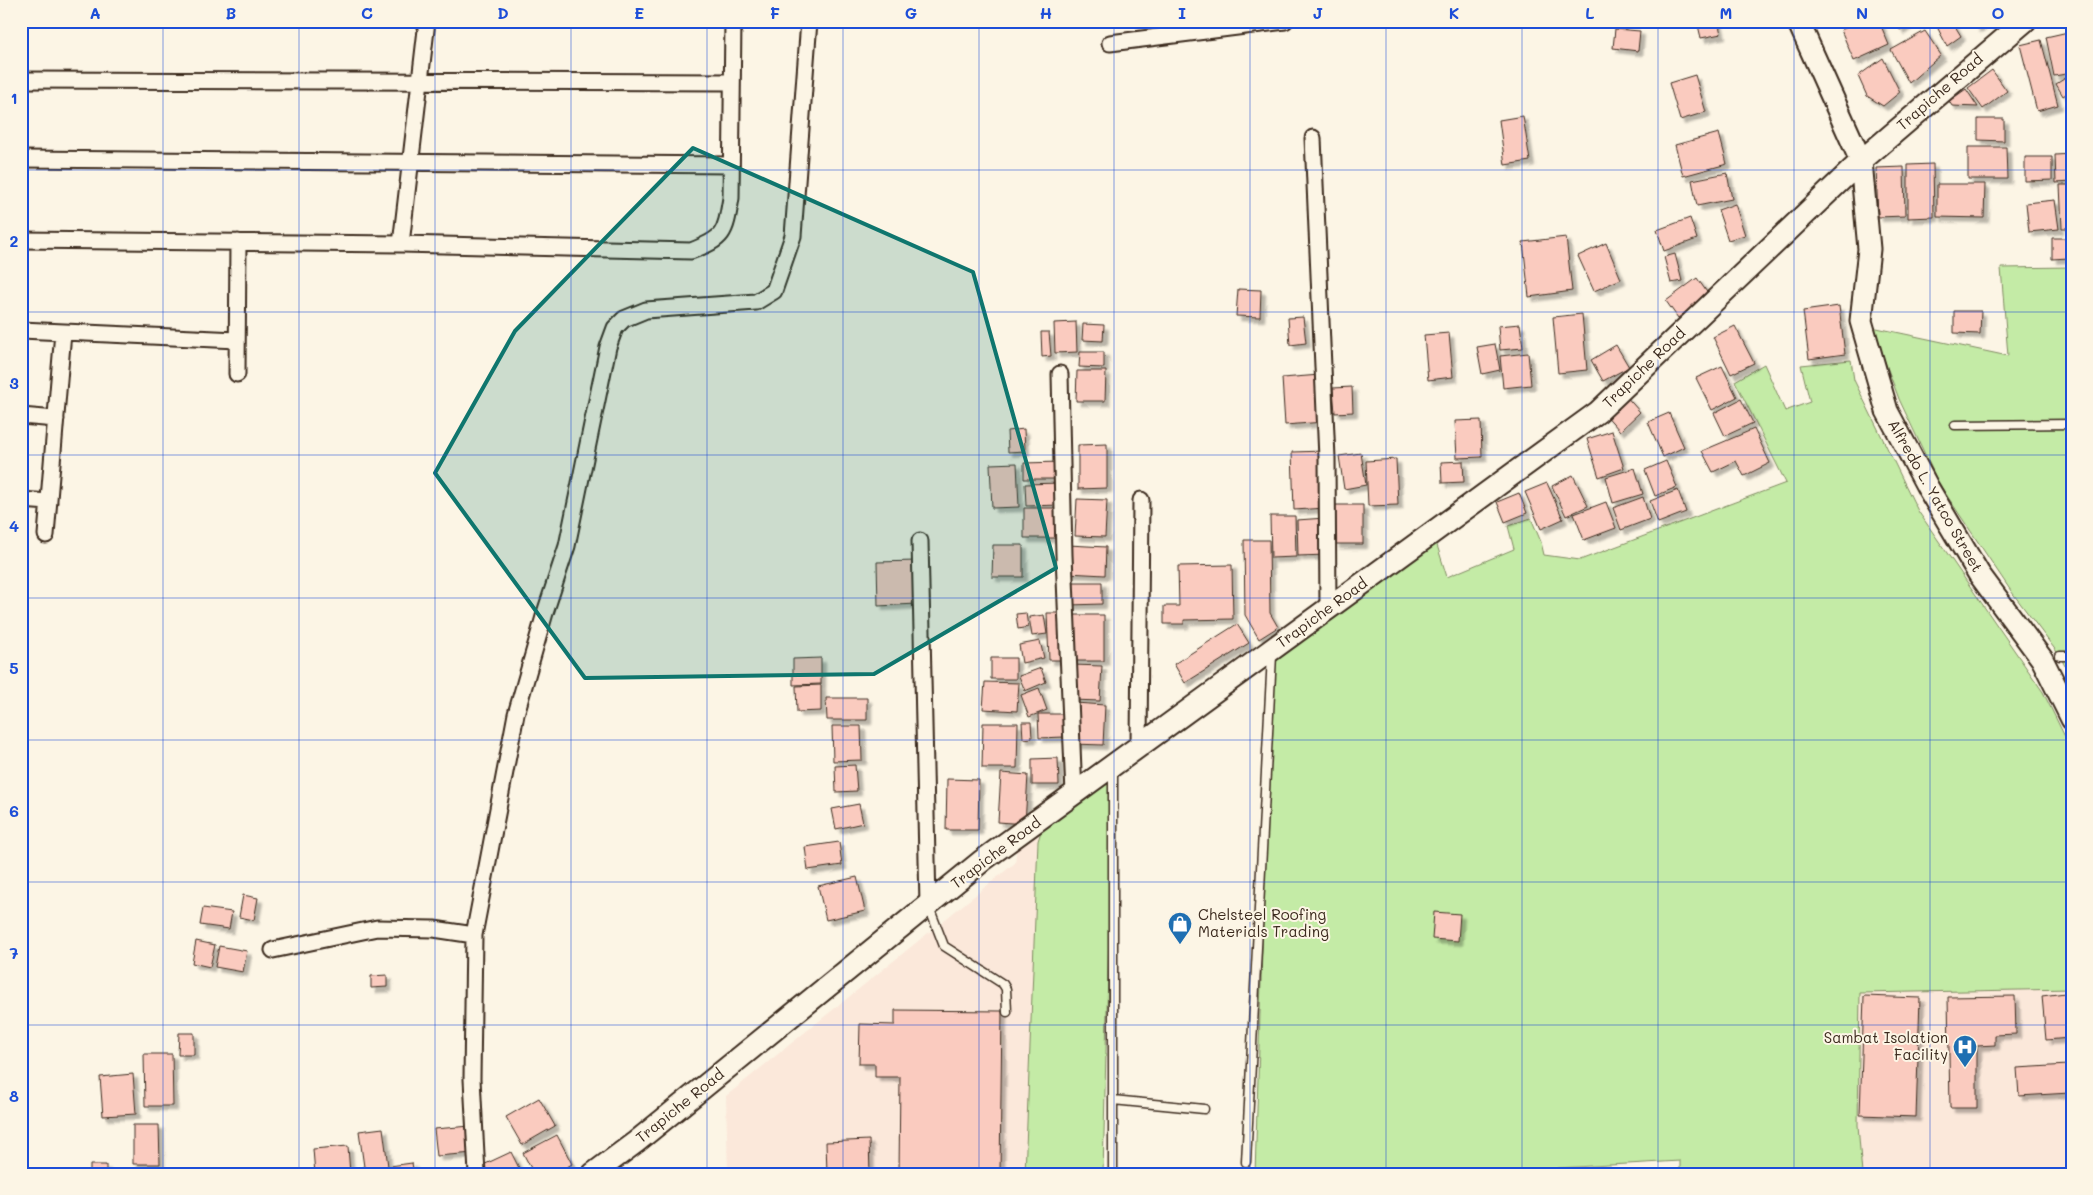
<svg xmlns="http://www.w3.org/2000/svg" width="2093" height="1195" viewBox="0 0 2093 1195" font-family="Mali,sans-serif">
<style>
.built{fill:#fbe8da}
.green{fill:#c4eba6;stroke:#808a62}
.building{fill:#facbbf;stroke:#3b2a1e;filter:url(#shadow)}
.lines{fill:none;stroke-linecap:round;stroke-linejoin:round}
.lane-casing{stroke:#3b2a1e;stroke-width:11}
.street-casing{stroke:#3b2a1e;stroke-width:19}
.secondary-casing{stroke:#3b2a1e;stroke-width:25}
.lane{stroke:#fcf5e5;stroke-width:8}
.street{stroke:#fcf5e5;stroke-width:15}
.secondary{stroke:#fcf5e5;stroke-width:21}
.marked{fill:#0f766e;fill-opacity:0.2;stroke:#0f766e;stroke-width:4;stroke-linejoin:round}
.grid{fill:none;stroke:#1d4ed8;stroke-width:1;stroke-opacity:0.55}
.labels{text-anchor:middle;stroke-width:4;stroke-linejoin:round;paint-order:stroke}
.street-label{font-size:15px;fill:#3b2a1e;stroke:#fcf5e5}
.poi-label{font-size:15px;fill:#3b2a1e;stroke:#fcf5e5;text-anchor:start}
.neatline{fill:none;stroke:#1d4ed8;stroke-width:2}
.grid-label{font-size:16px;text-anchor:middle;font-weight:bold;fill:#1d4ed8}
</style>
<defs>
<filter id="shadow"><feDropShadow dx="4.5" dy="4.5" stdDeviation="1" flood-color="#0004"/></filter>
</defs>
<rect width="100%" height="100%" fill="#fcf5e5"/>
<filter id="ink" filterUnits="userSpaceOnUse"><feTurbulence type="fractalNoise" baseFrequency=".02" numOctaves="2"/><feDisplacementMap in="SourceGraphic" scale="10" xChannelSelector="R" yChannelSelector="G"/><feConvolveMatrix kernelMatrix="1 2 1 2 8 2 1 2 1" color-interpolation-filters="sRGB"/></filter>
<g filter="url(#ink)">
<!-- built -->
<path class="built" d="M 1038,835 L 1028,1174 L 728,1174 L 726,1096 L 1015,863 L 1017,847 Z
M 2072,989 L 2072,1174 L 1862,1174 L 1858,1125 L 1860,993 Z"/>
<!-- green -->
<path class="green" d="M 2072,267 L 2072,680 L 2060,656 L 2011,591 L 1939,484 L 1899,399 L 1872,327 L 2008,356 L 2001,268 Z
M 1851,360 L 1854,380 L 1918,511 L 2043,692 L 2072,751 L 2072,989 L 1860,993 L 1858,1125 L 1862,1174 L 1680,1174 L 1680,1161 L 1557,1168 L 1557,1174 L 1255,1174 L 1271,661 L 1436,542 L 1447,577 L 1514,549 L 1508,526 L 1531,518 L 1541,542 L 1544,555 L 1580,560 L 1786,483 L 1735,381 L 1764,364 L 1785,411 L 1810,402 L 1801,365 Z
M 1113,765 L 1103,1174 L 1025,1174 L 1038,841 L 1046,815 Z"/>
<!-- building -->
<path class="building" d="M 1697,21 L 1718,21 L 1721,34 L 1701,38 Z
M 1860,21 L 1879,21 L 1889,45 L 1854,61 L 1841,30 Z
M 1895,21 L 1912,21 L 1900,30 Z
M 1934,21 L 1952,21 L 1961,36 L 1947,46 Z
M 1972,21 L 1989,21 L 1976,28 Z
M 1615,29 L 1640,31 L 1638,51 L 1613,48 Z
M 1925,31 L 1941,55 L 1909,83 L 1891,50 Z
M 2068,32 L 2072,51 L 2072,73 L 2054,76 L 2046,37 Z
M 2041,40 L 2058,105 L 2037,111 L 2020,45 Z
M 1883,58 L 1900,92 L 1883,106 L 1867,96 L 1858,76 Z
M 1992,70 L 2007,91 L 1983,109 L 1968,88 Z
M 2072,74 L 2072,90 L 2063,96 L 2056,84 Z
M 1695,75 L 1706,112 L 1680,120 L 1669,83 Z
M 1966,89 L 1978,107 L 1952,106 L 1949,101 Z
M 1523,116 L 1530,161 L 1505,165 L 1499,120 Z
M 1978,119 L 2004,119 L 2004,141 L 1978,140 Z
M 1719,133 L 1727,164 L 1683,176 L 1675,145 Z
M 1968,147 L 2006,147 L 2007,179 L 1968,179 Z
M 2072,154 L 2072,182 L 2056,183 L 2055,155 Z
M 2025,157 L 2052,157 L 2052,180 L 2025,181 Z
M 1933,164 L 1934,217 L 1908,218 L 1908,165 Z
M 1904,167 L 1905,216 L 1878,217 L 1876,168 Z
M 1727,173 L 1732,199 L 1697,206 L 1692,180 Z
M 1937,184 L 1985,184 L 1984,218 L 1937,217 Z
M 2060,185 L 2072,185 L 2072,228 L 2062,228 Z
M 2055,200 L 2059,229 L 2029,232 L 2026,203 Z
M 1735,204 L 1745,235 L 1728,240 L 1718,210 Z
M 1690,218 L 1697,239 L 1664,251 L 1657,230 Z
M 1566,237 L 1572,291 L 1529,297 L 1523,242 Z
M 2052,238 L 2068,238 L 2069,258 L 2052,259 Z
M 1606,243 L 1621,279 L 1594,291 L 1578,256 Z
M 1675,254 L 1682,281 L 1671,283 L 1664,257 Z
M 1697,278 L 1709,295 L 1678,318 L 1666,301 Z
M 1238,289 L 1261,290 L 1260,317 L 1236,316 Z
M 1839,306 L 1845,354 L 1809,359 L 1803,311 Z
M 1954,311 L 1981,311 L 1980,334 L 1954,333 Z
M 1582,314 L 1587,370 L 1558,373 L 1553,317 Z
M 1303,317 L 1306,343 L 1290,345 L 1288,318 Z
M 1076,322 L 1077,352 L 1055,353 L 1054,323 Z
M 1083,324 L 1104,325 L 1103,341 L 1082,340 Z
M 1520,324 L 1523,348 L 1500,350 L 1498,326 Z
M 1735,326 L 1754,363 L 1731,374 L 1713,337 Z
M 1041,332 L 1049,332 L 1051,356 L 1042,357 Z
M 1449,333 L 1453,377 L 1428,380 L 1424,335 Z
M 1495,344 L 1500,370 L 1482,374 L 1477,347 Z
M 1616,345 L 1629,367 L 1603,381 L 1591,360 Z
M 1080,352 L 1104,352 L 1104,368 L 1079,367 Z
M 1528,353 L 1531,385 L 1503,388 L 1500,356 Z
M 1722,366 L 1737,397 L 1712,410 L 1696,378 Z
M 1077,371 L 1106,371 L 1105,401 L 1076,401 Z
M 1320,375 L 1324,422 L 1285,425 L 1282,378 Z
M 1352,387 L 1353,412 L 1335,413 L 1333,388 Z
M 1624,394 L 1640,412 L 1620,431 L 1604,413 Z
M 1741,399 L 1753,423 L 1725,436 L 1714,413 Z
M 1669,413 L 1684,447 L 1663,457 L 1648,422 Z
M 1481,420 L 1482,457 L 1457,458 L 1455,421 Z
M 1024,429 L 1025,451 L 1008,452 L 1007,431 Z
M 1754,429 L 1770,463 L 1744,476 L 1736,461 L 1713,472 L 1702,451 Z
M 1612,431 L 1624,468 L 1599,477 L 1587,439 Z
M 1107,444 L 1107,488 L 1078,489 L 1078,445 Z
M 1324,451 L 1326,508 L 1294,510 L 1292,452 Z
M 1361,453 L 1366,485 L 1344,489 L 1339,456 Z
M 1396,459 L 1398,505 L 1368,506 L 1366,461 Z
M 1463,461 L 1464,482 L 1442,483 L 1441,462 Z
M 1666,461 L 1677,487 L 1655,496 L 1645,470 Z
M 1060,462 L 1060,479 L 1024,479 L 1024,463 Z
M 1017,463 L 1019,507 L 992,508 L 990,464 Z
M 1635,468 L 1643,494 L 1613,503 L 1606,477 Z
M 1573,475 L 1588,506 L 1566,516 L 1552,486 Z
M 1061,483 L 1061,505 L 1026,506 L 1025,484 Z
M 1547,483 L 1563,519 L 1541,529 L 1525,492 Z
M 1678,490 L 1686,512 L 1658,523 L 1650,501 Z
M 1519,493 L 1527,513 L 1505,522 L 1497,502 Z
M 1643,497 L 1650,519 L 1621,530 L 1613,508 Z
M 1077,499 L 1107,500 L 1105,537 L 1075,536 Z
M 1606,502 L 1616,528 L 1584,540 L 1574,514 Z
M 1334,505 L 1363,505 L 1363,544 L 1335,544 Z
M 1024,508 L 1062,508 L 1062,538 L 1024,538 Z
M 1270,516 L 1295,516 L 1296,557 L 1271,558 Z
M 1325,518 L 1327,555 L 1298,556 L 1297,520 Z
M 1244,540 L 1269,540 L 1270,613 L 1278,627 L 1259,639 L 1245,615 Z
M 993,545 L 1023,545 L 1023,577 L 992,577 Z
M 1068,545 L 1106,547 L 1105,575 L 1067,573 Z
M 916,561 L 917,604 L 878,606 L 877,562 Z
M 1232,565 L 1233,619 L 1184,620 L 1184,624 L 1164,624 L 1164,606 L 1179,606 L 1178,566 Z
M 1070,582 L 1102,582 L 1102,604 L 1070,605 Z
M 1026,613 L 1028,627 L 1018,629 L 1016,614 Z
M 1047,613 L 1065,613 L 1067,660 L 1049,660 Z
M 1044,615 L 1047,634 L 1032,636 L 1029,617 Z
M 1072,615 L 1104,615 L 1104,661 L 1071,661 Z
M 1237,624 L 1249,643 L 1185,683 L 1174,664 Z
M 1040,641 L 1044,658 L 1022,663 L 1019,645 Z
M 821,658 L 821,684 L 793,685 L 793,659 Z
M 991,658 L 1016,658 L 1016,679 L 991,679 Z
M 1073,665 L 1102,666 L 1100,701 L 1072,700 Z
M 1041,668 L 1046,682 L 1025,691 L 1019,676 Z
M 985,682 L 1019,683 L 1017,711 L 983,709 Z
M 821,685 L 821,711 L 797,712 L 796,686 Z
M 1039,688 L 1047,710 L 1029,717 L 1021,695 Z
M 826,698 L 867,698 L 867,720 L 827,720 Z
M 1075,703 L 1105,705 L 1103,745 L 1073,744 Z
M 1038,714 L 1063,714 L 1064,737 L 1039,738 Z
M 1022,722 L 1031,722 L 1032,738 L 1023,739 Z
M 983,723 L 1018,723 L 1017,768 L 982,768 Z
M 832,726 L 861,726 L 862,760 L 833,761 Z
M 1058,758 L 1059,785 L 1032,785 L 1032,759 Z
M 855,765 L 857,791 L 836,792 L 835,766 Z
M 1001,773 L 1028,775 L 1025,824 L 998,822 Z
M 947,779 L 979,780 L 978,830 L 946,830 Z
M 859,804 L 863,823 L 836,829 L 832,809 Z
M 839,842 L 842,865 L 808,870 L 805,847 Z
M 857,877 L 865,911 L 826,920 L 818,886 Z
M 243,895 L 258,898 L 254,920 L 239,917 Z
M 203,908 L 232,912 L 229,929 L 200,925 Z
M 1434,912 L 1460,914 L 1458,941 L 1432,939 Z
M 196,941 L 215,945 L 210,967 L 192,963 Z
M 219,946 L 247,951 L 243,972 L 215,967 Z
M 387,975 L 387,987 L 371,988 L 371,976 Z
M 2065,993 L 2070,1038 L 2046,1040 L 2042,996 Z
M 1864,996 L 1920,998 L 1916,1117 L 1860,1115 Z
M 2015,996 L 2016,1034 L 1995,1035 L 1995,1045 L 1977,1046 L 1977,1108 L 1950,1108 L 1948,997 Z
M 895,1010 L 1002,1011 L 1000,1174 L 899,1174 L 900,1077 L 875,1077 L 875,1064 L 859,1064 L 860,1024 L 895,1025 Z
M 179,1033 L 194,1033 L 194,1055 L 178,1055 Z
M 144,1054 L 172,1054 L 173,1106 L 145,1106 Z
M 2068,1065 L 2070,1093 L 2019,1096 L 2017,1068 Z
M 133,1074 L 136,1114 L 103,1116 L 100,1077 Z
M 539,1098 L 555,1126 L 522,1145 L 506,1117 Z
M 133,1125 L 159,1125 L 160,1164 L 133,1164 Z
M 471,1126 L 474,1153 L 437,1156 L 434,1129 Z
M 383,1128 L 389,1174 L 365,1174 L 359,1131 Z
M 557,1135 L 572,1164 L 555,1174 L 534,1174 L 523,1153 Z
M 869,1140 L 870,1174 L 827,1174 L 826,1142 Z
M 348,1146 L 350,1174 L 315,1174 L 313,1149 Z
M 511,1152 L 522,1174 L 485,1174 L 481,1166 Z
M 412,1163 L 414,1174 L 391,1174 L 390,1166 Z
M 90,1165 L 106,1165 L 106,1174 L 90,1174 Z"/>
<g class="lines">
<defs>
<path id="lane" d="M 1955,425 L 2072,424
M 2060,656 L 2072,656
M 929,907 L 944,946 L 1003,984 L 1006,989 L 1007,1012
M 1113,1100 L 1204,1109
M 1246,1162 L 1272,655
M 1113,1174 L 1113,770"/>
<path id="street" d="M 1110,43 L 1285,21
M 21,80 L 732,82
M 1313,138 L 1327,458 L 1328,608
M 21,159 L 731,165
M 21,240 L 401,244 L 691,251 C 725,238 725,234 731,198 L 733,21
M 401,244 L 427,21
M 21,330 L 237,340
M 237,374 L 238,242
M 1060,374 L 1064,555 L 1074,794
M 21,416 L 56,419
M 21,500 L 49,502
M 46,535 L 63,332
M 920,541 L 928,905
M 1139,747 L 1141,500
M 273,950 L 377,928 L 434,929 L 474,935
M 477,1174 L 472,1079 L 474,935 L 516,714 L 545,613 L 567,546 L 608,347 L 615,328 L 624,319 L 646,310 L 756,302 L 774,291 L 793,236 L 809,21"/>
<path id="secondary" d="M 1798,21 L 1861,161 L 1869,249 L 1861,321 L 1887,411 L 1928,488 L 1979,574 L 2042,659 L 2072,719
M 593,1174 L 636,1142 L 983,860 L 1598,412 L 1861,161 L 2025,21"/>
</defs>
<!-- lane casing -->
<use href="#lane" class="lane-casing"/>
<!-- street casing -->
<use href="#street" class="street-casing"/>
<!-- secondary casing -->
<use href="#secondary" class="secondary-casing"/>
<!-- lane -->
<use href="#lane" class="lane"/>
<!-- street -->
<use href="#street" class="street"/>
<!-- secondary -->
<use href="#secondary" class="secondary"/>
</g>
</g>
<!-- marked area -->
<path class="marked" d="M 693,148 L 973,272 L 1056,568 L 874,674 L 585,678 L 435,473 L 515,331 Z"/>
<!-- grid -->
<path class="grid" d="M 163,21 L 163,1174M 299,21 L 299,1174M 435,21 L 435,1174M 571,21 L 571,1174M 707,21 L 707,1174M 843,21 L 843,1174M 979,21 L 979,1174M 1114,21 L 1114,1174M 1250,21 L 1250,1174M 1386,21 L 1386,1174M 1522,21 L 1522,1174M 1658,21 L 1658,1174M 1794,21 L 1794,1174M 1930,21 L 1930,1174M 21,170 L 2072,170M 21,312 L 2072,312M 21,455 L 2072,455M 21,598 L 2072,598M 21,740 L 2072,740M 21,882 L 2072,882M 21,1025 L 2072,1025"/>
<!-- icons -->
<defs>
<symbol id="shop-pin" viewBox="-11 -11 22 30"><path d="M0 17L-7.5 6A9.5 9.5 0 1 1 7.5 6Z" fill="#1f6fb2" stroke="#fcf5e5"/><path d="M-5-2.5h2.3a2.7 3.5 0 0 1 5.4 0H5L5.5 6h-11ZM-1.5-2.5h3a1.5 2.3 0 0 0-3 0Z" fill="#fff"/></symbol>
<symbol id="hospital-pin" viewBox="-11 -11 22 30"><path d="M0 17L-7.5 6A9.5 9.5 0 1 1 7.5 6Z" fill="#1f6fb2" stroke="#fcf5e5"/><path d="M-5-5h3v3.5h4V-5h3V5h-3V1.5h-4V5h-3Z" fill="#fff"/></symbol>
</defs>
<g fill-rule="evenodd">
<use href="#shop-pin" x="1166" y="910" width="28" height="38"/>
<use href="#hospital-pin" x="1951" y="1033" width="28" height="38"/>
</g>
<g class="labels">
<!-- street labels -->
<g class="street-label">
<text transform="translate(1940 92) rotate(-41)" y="5">Trapiche Road</text>
<text transform="translate(1644 368) rotate(-44)" y="5">Trapiche Road</text>
<text transform="translate(1935 496) rotate(60)" y="5">Alfredo L. Yatco Street</text>
<text transform="translate(1322 613) rotate(-36)" y="5">Trapiche Road</text>
<text transform="translate(996 853) rotate(-37)" y="5">Trapiche Road</text>
<text transform="translate(680 1106) rotate(-39)" y="5">Trapiche Road</text>
</g>
<!-- poi labels -->
<g class="poi-label">
<text x="1198" y="920">Chelsteel Roofing<tspan x="1198" dy="17">Materials Trading</tspan></text>
<text x="1948" y="1043" text-anchor="end">Sambat Isolation<tspan x="1948" dy="17">Facility</tspan></text>
</g>
</g>
<!-- margin -->
<rect width="2093" height="1195" fill="none" stroke="#fcf5e5" stroke-width="55"/>
<rect x="28" y="28" width="2038" height="1140" class="neatline"/>
<g class="grid-label">
<text x="95" y="19">A</text>
<text x="231" y="19">B</text>
<text x="367" y="19">C</text>
<text x="503" y="19">D</text>
<text x="639" y="19">E</text>
<text x="775" y="19">F</text>
<text x="911" y="19">G</text>
<text x="1046" y="19">H</text>
<text x="1182" y="19">I</text>
<text x="1318" y="19">J</text>
<text x="1454" y="19">K</text>
<text x="1590" y="19">L</text>
<text x="1726" y="19">M</text>
<text x="1862" y="19">N</text>
<text x="1998" y="19">O</text>
<text x="14" y="104">1</text>
<text x="14" y="247">2</text>
<text x="14" y="389">3</text>
<text x="14" y="532">4</text>
<text x="14" y="674">5</text>
<text x="14" y="817">6</text>
<text x="14" y="959">7</text>
<text x="14" y="1102">8</text>
</g>
</svg>
